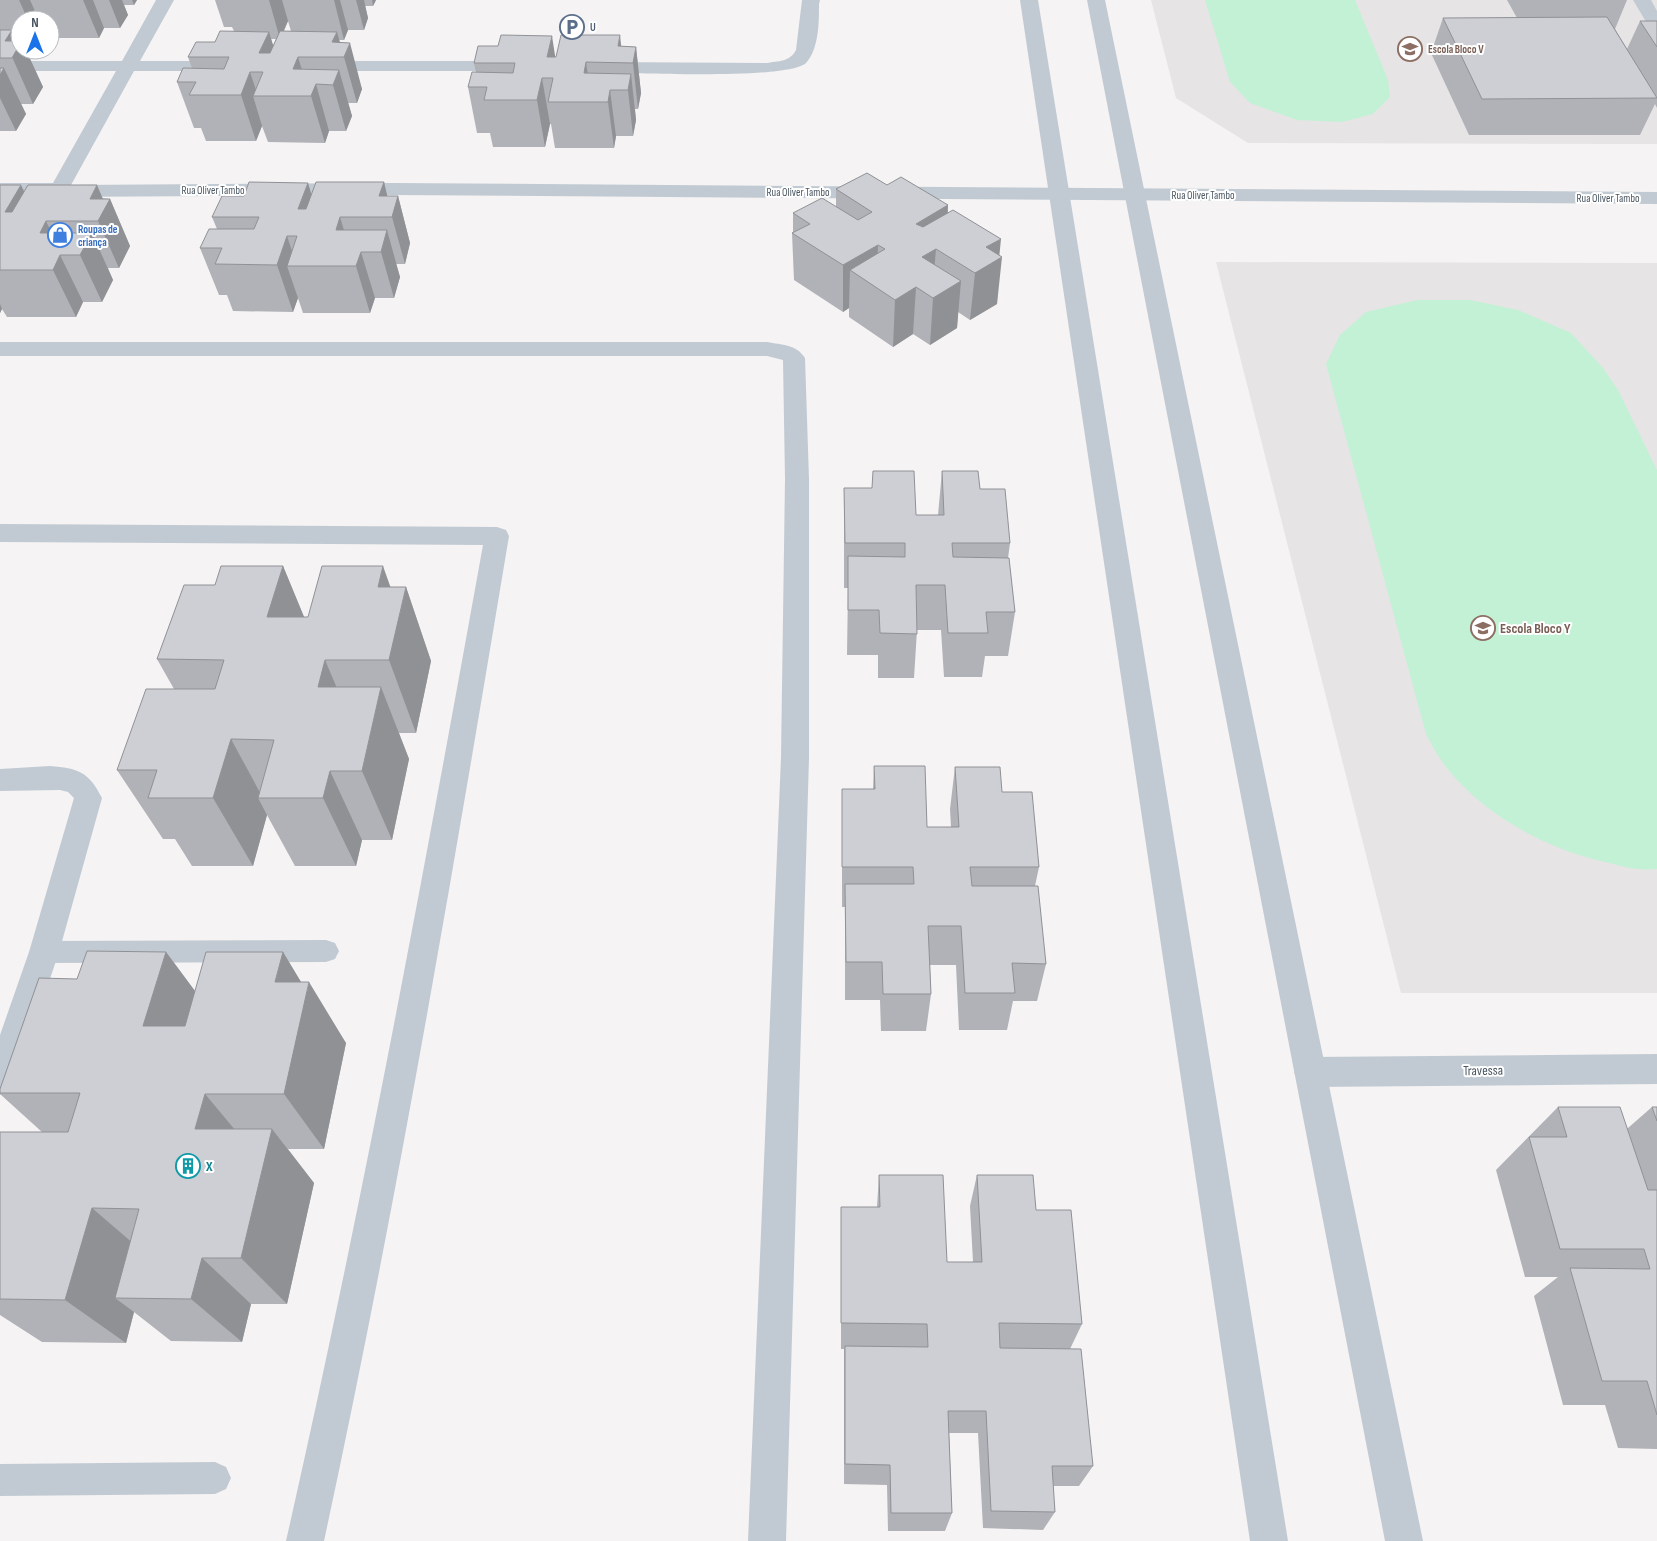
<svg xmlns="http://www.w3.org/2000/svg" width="1657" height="1541" viewBox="0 0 1657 1541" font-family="'Sofia Sans Condensed',sans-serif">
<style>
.education{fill:#e6e4e5}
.green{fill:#c3f1d5}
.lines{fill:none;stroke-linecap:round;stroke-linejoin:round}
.service{fill:#c1cad2;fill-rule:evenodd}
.minor{fill:#c1cad2;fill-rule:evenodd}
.tertiary{fill:#c1cad2;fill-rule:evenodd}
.wall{fill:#b0b2b7;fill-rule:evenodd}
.shaded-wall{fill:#909195}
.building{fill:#cdcfd5;stroke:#909195}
.labels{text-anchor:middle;stroke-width:4;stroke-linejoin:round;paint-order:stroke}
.far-service-label{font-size:11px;font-weight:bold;fill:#4e5e75;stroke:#fff;text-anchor:start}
.far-education-label{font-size:11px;font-weight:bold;fill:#785e54;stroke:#fff;text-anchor:start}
.far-street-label{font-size:11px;fill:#4a5661;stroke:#fff}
.far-shop-label{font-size:11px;font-weight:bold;fill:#366cbe;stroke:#fff;text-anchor:start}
.education-label{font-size:14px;font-weight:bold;fill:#785e54;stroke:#fff;text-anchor:start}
.street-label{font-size:14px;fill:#4a5661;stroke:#fff}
.culture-label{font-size:14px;font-weight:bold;fill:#0d838f;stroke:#fff;text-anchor:start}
</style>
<rect width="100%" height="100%" fill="#f5f3f3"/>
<!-- education -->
<path class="education" d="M 1151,0 L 1657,0 L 1657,144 L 1248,143 L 1176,98 Z
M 1216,262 L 1657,263 L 1657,993 L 1401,993 Z"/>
<!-- green -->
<path class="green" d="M 1205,0 L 1355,0 L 1388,80 L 1390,97 L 1373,114 L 1342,122 L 1297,120 L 1250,103 L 1230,82 Z
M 1417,300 L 1470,300 L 1518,310 L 1571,333 L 1603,368 L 1618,390 L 1657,470 L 1657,869 C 1636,871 1621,866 1601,861 C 1543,847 1483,814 1446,767 C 1438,757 1432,745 1426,734 L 1326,364 L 1340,335 L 1366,312 Z"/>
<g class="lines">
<!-- service -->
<path class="service" d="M 326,940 L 335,943 L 339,951 L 335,959 L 326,962 L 44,963 L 35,960 L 31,952 L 35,944 L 44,941 Z
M 215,1462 L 226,1467 L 231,1478 L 226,1489 L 215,1494 L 0,1496 L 0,1464 Z"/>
<!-- minor -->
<path class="minor" d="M 156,0 L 174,0 L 140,61 L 228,61 L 234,62 L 237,66 L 234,70 L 228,71 L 134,71 L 71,185 L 391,183 L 1657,192 L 1657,204 L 391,195 L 58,197 L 50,195 L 0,195 L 0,183 L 53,183 L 116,71 L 0,71 L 0,61 L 122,61 Z
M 802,0 L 820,0 L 819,4 C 819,22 819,49 806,63 C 788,80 634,73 601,72 L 595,71 L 592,67 L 595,63 L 601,62 L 767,63 C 778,61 790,62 796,50 Z
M 1633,0 L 1651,0 L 1657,11 L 1657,31 L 1651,30 Z
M 319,61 L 511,61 L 517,62 L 520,66 L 517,70 L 511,71 L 319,71 L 313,70 L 310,66 L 313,62 Z
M 0,342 L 767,342 C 782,345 796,344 805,358 L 809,479 L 809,758 L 786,1541 L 748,1541 L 781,758 L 785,479 L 783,360 L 767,356 L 0,356 Z
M 0,524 L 497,527 L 506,530 L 509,536 C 453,872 396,1208 324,1541 L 286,1541 C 361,1211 423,878 483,545 L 0,542 Z
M 50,766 C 78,768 89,772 102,798 L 59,952 L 16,1080 L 11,1090 L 0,1095 L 0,1035 L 29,952 L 74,798 L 68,792 L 60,790 L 0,791 L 0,769 Z
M 1657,1054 L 1657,1084 L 1310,1087 L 1299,1082 L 1294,1072 L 1299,1062 L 1310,1057 Z"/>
<!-- tertiary -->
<path class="tertiary" d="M 1020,0 L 1038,0 L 1288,1541 L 1250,1541 Z
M 1087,0 L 1105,0 L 1423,1541 L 1385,1541 Z"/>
</g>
<!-- wall -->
<path class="wall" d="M 0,0 L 137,0 L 134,5 L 124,5 L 128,15 L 120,28 L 104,28 L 99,38 L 50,38 L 50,20 L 20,20 L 20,37 L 15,37 L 20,50 L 26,50 L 43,87 L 33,104 L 21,104 L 26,114 L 16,131 L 0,131 Z
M 215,0 L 376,0 L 373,6 L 365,6 L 368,18 L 364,30 L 348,30 L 344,40 L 339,40 L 362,89 L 357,103 L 348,103 L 352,116 L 346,131 L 329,131 L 325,143 L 268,142 L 262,126 L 256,141 L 206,141 L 201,128 L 194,128 L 177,82 L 192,68 L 188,57 L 234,31 L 232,27 L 224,27 ZM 288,21 L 291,31 L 284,31 ZM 271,39 L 276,39 L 273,46 Z
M 1507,0 L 1627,0 L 1615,29 L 1627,49 L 1640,21 L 1657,21 L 1657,108 L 1655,104 L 1640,135 L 1469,135 L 1431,53 L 1443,18 L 1517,18 Z
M 498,46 L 555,57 L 621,46 L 636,47 L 641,93 L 638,109 L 635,109 L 636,120 L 633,136 L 616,136 L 614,148 L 555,148 L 551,124 L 550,124 L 545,147 L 493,147 L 490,133 L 477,133 L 468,87 L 476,73 L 474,63 Z
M 384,182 L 387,196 L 398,196 L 410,243 L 405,264 L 396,264 L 400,277 L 394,298 L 375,298 L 370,313 L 303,313 L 298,298 L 293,312 L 233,311 L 227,295 L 219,295 L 200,248 L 217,229 L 212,217 L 244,196 L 308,183 L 311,194 Z
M 0,185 L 24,192 L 110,199 L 130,246 L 119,268 L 108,268 L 113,280 L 102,302 L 83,302 L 76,317 L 7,317 L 2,309 L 0,313 Z
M 887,185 L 948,205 L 948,213 L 999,255 L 997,304 L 970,320 L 958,312 L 957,328 L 930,345 L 913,334 L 893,347 L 849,317 L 849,308 L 843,312 L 794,280 L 792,233 L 793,232 L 793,213 L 836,206 L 836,189 Z
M 942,471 L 980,489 L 1010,543 L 1008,558 L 1015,612 L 1008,656 L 985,656 L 982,677 L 944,677 L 941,630 L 917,630 L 914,678 L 878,678 L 878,655 L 847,655 L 848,588 L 844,588 L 844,488 L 916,515 L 938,515 Z
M 283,566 L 304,617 L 308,617 L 390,587 L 406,587 L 431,661 L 416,733 L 399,733 L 409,759 L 392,840 L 362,840 L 356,866 L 295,866 L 267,815 L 253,866 L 192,866 L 175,839 L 163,839 L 117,770 L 174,689 L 157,659 L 215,585 Z
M 874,766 L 927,827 L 951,827 L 950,809 L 955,767 L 1002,792 L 1039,867 L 1035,886 L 1046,964 L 1037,1001 L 1013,1001 L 1007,1030 L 959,1030 L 956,965 L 930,965 L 931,994 L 926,1031 L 881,1031 L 880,1000 L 845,1000 L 845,907 L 842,907 L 842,789 L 873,789 Z
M 166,952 L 195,991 L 283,952 L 301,982 L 346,1043 L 324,1149 L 288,1149 L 314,1183 L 287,1304 L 251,1304 L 242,1342 L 171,1341 L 134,1312 L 126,1343 L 42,1342 L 0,1315 L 0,1132 L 42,1132 L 0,1094 L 0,1089 L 77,979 Z
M 1558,1107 L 1628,1128 L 1652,1107 L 1657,1107 L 1657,1449 L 1618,1448 L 1605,1405 L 1563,1405 L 1534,1296 L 1558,1277 L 1525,1277 L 1496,1170 Z
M 879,1175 L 947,1262 L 973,1262 L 970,1206 L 977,1175 L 1036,1210 L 1082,1324 L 1070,1349 L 1093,1466 L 1079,1486 L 1053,1486 L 1055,1512 L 1043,1530 L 983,1528 L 978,1433 L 949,1433 L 952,1513 L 945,1531 L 888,1531 L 887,1485 L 844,1484 L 844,1349 L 841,1349 L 841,1207 L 877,1207 Z"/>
<!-- shaded-wall -->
<path class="shaded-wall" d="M 19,0 L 30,0 L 39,20 L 28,20 Z
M 83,0 L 93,0 L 104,28 L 99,38 Z
M 109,0 L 122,0 L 128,15 L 120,28 Z
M 132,0 L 137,0 L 134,5 Z
M 269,0 L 282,0 L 288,21 L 280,39 Z
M 334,0 L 340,0 L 348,30 L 344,40 Z
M 356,0 L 364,0 L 368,18 L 364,30 Z
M 372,0 L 376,0 L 373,6 Z
M 12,30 L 19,46 L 20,44 L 20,50 L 26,50 L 43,87 L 33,104 L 5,41 Z
M 269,32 L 283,77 L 259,53 Z
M 337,32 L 344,57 L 332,42 Z
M 620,35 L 623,63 L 618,46 Z
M 552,36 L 559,81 L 553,78 L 547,57 Z
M 350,43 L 362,89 L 357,103 L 344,57 Z
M 636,47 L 641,93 L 638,109 L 633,63 Z
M 298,57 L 310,96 L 293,69 Z
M 586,62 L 592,102 L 584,73 Z
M 4,68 L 26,114 L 16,131 L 0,98 L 0,75 Z
M 339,70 L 352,116 L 346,131 L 333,85 Z
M 250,72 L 258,96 L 253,96 L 262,126 L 256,141 L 241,95 Z
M 631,74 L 636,120 L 633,136 L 628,90 Z
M 542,78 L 550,124 L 545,147 L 537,100 Z
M 316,84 L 329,131 L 325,143 L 311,96 Z
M 610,90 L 616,136 L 614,148 L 608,102 Z
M 384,182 L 392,216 L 398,196 L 410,243 L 405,264 L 392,217 L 379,196 Z
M 308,183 L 322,230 L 298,209 Z
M 21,185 L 42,228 L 46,221 L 62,255 L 60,255 L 83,302 L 76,317 L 53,270 L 5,212 Z
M 97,185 L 106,206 L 110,199 L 130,246 L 119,268 L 98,221 L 90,199 Z
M 948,205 L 945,252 L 936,249 L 932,296 L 920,290 L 916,224 Z
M 340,217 L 354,264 L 336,230 Z
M 387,230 L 400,277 L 394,298 L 381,252 Z
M 92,233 L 113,280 L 102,302 L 80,255 Z
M 287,236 L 297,266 L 287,266 L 298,298 L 293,312 L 277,265 Z
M 1001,239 L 999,259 L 1002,257 L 997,304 L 970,320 L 975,273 L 986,247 Z
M 878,245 L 877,288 L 850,270 L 849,308 L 843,312 L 843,265 Z
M 361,252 L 375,298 L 370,313 L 356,266 Z
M 961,281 L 957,328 L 930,345 L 933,298 Z
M 916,287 L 913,334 L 893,347 L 895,300 Z
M 0,304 L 2,309 L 0,313 Z
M 283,566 L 314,641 L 267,617 Z
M 383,566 L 400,614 L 406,587 L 431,661 L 416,733 L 389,660 L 378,587 Z
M 325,660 L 356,733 L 318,687 Z
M 381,687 L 409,759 L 392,840 L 362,771 Z
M 231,739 L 263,798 L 258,798 L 267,815 L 253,866 L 213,798 Z
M 330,771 L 362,840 L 356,866 L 323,798 Z
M 166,952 L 212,1014 L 192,1085 L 143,1026 Z
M 283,952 L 307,992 L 309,982 L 346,1043 L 324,1149 L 284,1094 L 275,982 Z
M 205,1094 L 251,1149 L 195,1129 Z
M 272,1129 L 314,1183 L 287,1304 L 241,1258 Z
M 92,1208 L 149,1257 L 115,1298 L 134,1312 L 126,1343 L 65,1300 Z
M 202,1258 L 251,1304 L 242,1342 L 191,1299 Z"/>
<!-- building -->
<path class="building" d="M 1607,17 L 1657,98 L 1482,99 L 1443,18 Z
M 1640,21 L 1657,21 L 1657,47 Z
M 0,30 L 12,30 L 5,41 L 20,41 L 20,44 L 12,58 L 0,58 Z
M 220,31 L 269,32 L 259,53 L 270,53 L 280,31 L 337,32 L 332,42 L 350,43 L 344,57 L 298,57 L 293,69 L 339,70 L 333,85 L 316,84 L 311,96 L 253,96 L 263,72 L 250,72 L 241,95 L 189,95 L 196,82 L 177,82 L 183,68 L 224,69 L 229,57 L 188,57 L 196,42 L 215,42 Z
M 501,35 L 552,36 L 547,57 L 556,57 L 561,35 L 620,35 L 618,46 L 636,47 L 633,63 L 586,62 L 584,73 L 631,74 L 628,90 L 610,90 L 608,102 L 548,102 L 553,78 L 542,78 L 537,100 L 484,100 L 487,87 L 468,87 L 472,72 L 513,73 L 515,63 L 474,63 L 478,46 L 498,46 Z
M 0,68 L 4,68 L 0,75 Z
M 867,173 L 887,185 L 901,177 L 948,205 L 916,224 L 923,227 L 953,210 L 1001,239 L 986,247 L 1002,257 L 975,273 L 936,249 L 922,257 L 961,281 L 933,298 L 916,287 L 895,300 L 850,270 L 885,249 L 878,245 L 843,265 L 792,233 L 810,224 L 793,213 L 822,198 L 858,220 L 872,212 L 836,189 Z
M 249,182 L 308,183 L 298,209 L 306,209 L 316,182 L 384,182 L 379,196 L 398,196 L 392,217 L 340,217 L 336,230 L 387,230 L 381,252 L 361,252 L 356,266 L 287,266 L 297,236 L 287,236 L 277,265 L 215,264 L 222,248 L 200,248 L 209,229 L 254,229 L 259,217 L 212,217 L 222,196 L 244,196 Z
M 0,185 L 21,185 L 5,212 L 12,212 L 28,185 L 97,185 L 90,199 L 110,199 L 98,221 L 46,221 L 40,233 L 92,233 L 80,255 L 60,255 L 53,270 L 0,270 Z
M 873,471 L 914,471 L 916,515 L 944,515 L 942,471 L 978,471 L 980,489 L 1005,489 L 1010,543 L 952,543 L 953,557 L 1009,558 L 1015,612 L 986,612 L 988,633 L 948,633 L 945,585 L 916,585 L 917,634 L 880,633 L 879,610 L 848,610 L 848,556 L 905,557 L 905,543 L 845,543 L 844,488 L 872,488 Z
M 221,566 L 283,566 L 267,617 L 308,617 L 322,566 L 383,566 L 378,587 L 406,587 L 389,660 L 325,660 L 318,687 L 381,687 L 362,771 L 330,771 L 323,798 L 258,798 L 274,740 L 231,739 L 213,798 L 148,798 L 157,770 L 117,770 L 146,689 L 215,689 L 224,660 L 157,659 L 184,585 L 215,585 Z
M 874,766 L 925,766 L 927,827 L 959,827 L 955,767 L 1000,767 L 1002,792 L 1032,792 L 1039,867 L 970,867 L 972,886 L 1038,886 L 1046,964 L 1012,963 L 1015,993 L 965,993 L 961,926 L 928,926 L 931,994 L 883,994 L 882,962 L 846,962 L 845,884 L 914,884 L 913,867 L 842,867 L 842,789 L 875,789 Z
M 87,951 L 166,952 L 143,1026 L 185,1026 L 206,952 L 283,952 L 275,982 L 309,982 L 284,1094 L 205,1094 L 195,1129 L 272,1129 L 241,1258 L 202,1258 L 191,1299 L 115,1298 L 139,1209 L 92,1208 L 65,1300 L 0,1299 L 0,1132 L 68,1132 L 80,1093 L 0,1093 L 0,1089 L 39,978 L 77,979 Z
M 1558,1107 L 1620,1107 L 1648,1190 L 1657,1190 L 1657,1415 L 1647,1381 L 1602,1381 L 1570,1268 L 1650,1269 L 1644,1249 L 1560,1249 L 1529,1137 L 1567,1137 Z
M 1652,1107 L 1657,1107 L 1657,1121 Z
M 879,1175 L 943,1175 L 947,1262 L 982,1262 L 977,1175 L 1033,1175 L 1036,1210 L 1071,1210 L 1082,1324 L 999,1323 L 1000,1348 L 1081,1349 L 1093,1466 L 1052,1466 L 1055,1512 L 991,1511 L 986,1411 L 948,1411 L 952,1513 L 891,1513 L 890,1465 L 845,1464 L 845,1346 L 928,1347 L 927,1324 L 841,1323 L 841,1207 L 880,1207 Z"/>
<!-- icons -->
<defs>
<symbol id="parking-ring" viewBox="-11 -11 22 22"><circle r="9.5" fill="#fff" stroke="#5c6f8a" stroke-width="1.5"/><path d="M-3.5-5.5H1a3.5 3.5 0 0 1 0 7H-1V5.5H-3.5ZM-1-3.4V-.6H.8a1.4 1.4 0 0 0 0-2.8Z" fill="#5c6f8a"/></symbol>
<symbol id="school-ring" viewBox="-11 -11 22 22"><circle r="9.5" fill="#fff" stroke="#8d6e63" stroke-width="1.5"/><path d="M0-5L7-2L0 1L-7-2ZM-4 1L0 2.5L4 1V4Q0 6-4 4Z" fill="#8d6e63"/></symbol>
<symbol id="shop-ring" viewBox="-11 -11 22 22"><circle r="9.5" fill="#fff" stroke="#3f7fe0" stroke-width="1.5"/><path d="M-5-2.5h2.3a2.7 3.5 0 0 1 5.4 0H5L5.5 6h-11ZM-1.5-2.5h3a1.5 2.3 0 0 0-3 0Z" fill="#3f7fe0"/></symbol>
<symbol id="building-ring" viewBox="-11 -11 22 22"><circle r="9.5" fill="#fff" stroke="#0f9aa8" stroke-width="1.5"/><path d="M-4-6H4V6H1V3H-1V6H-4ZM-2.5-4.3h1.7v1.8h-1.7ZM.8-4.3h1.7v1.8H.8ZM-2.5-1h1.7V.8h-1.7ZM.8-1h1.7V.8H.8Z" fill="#0f9aa8"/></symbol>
</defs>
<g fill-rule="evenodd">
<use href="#parking-ring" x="558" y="13" width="28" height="28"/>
<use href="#school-ring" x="1396" y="35" width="28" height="28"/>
<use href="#shop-ring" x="46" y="221" width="28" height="28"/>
<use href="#school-ring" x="1469" y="614" width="28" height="28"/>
<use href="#building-ring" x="174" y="1152" width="28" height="28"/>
</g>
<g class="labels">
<!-- far-service labels -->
<g class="far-service-label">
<text x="590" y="31">U</text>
</g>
<!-- far-education labels -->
<g class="far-education-label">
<text x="1428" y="53">Escola Bloco V</text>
</g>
<!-- far-street labels -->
<g class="far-street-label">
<text x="213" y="194">Rua Oliver Tambo</text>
<text x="798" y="196">Rua Oliver Tambo</text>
<text x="1203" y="199">Rua Oliver Tambo</text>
<text x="1608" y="202">Rua Oliver Tambo</text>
</g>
<!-- far-shop labels -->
<g class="far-shop-label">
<text x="78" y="233">Roupas de<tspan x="78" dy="13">criança</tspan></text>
</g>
<!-- education labels -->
<g class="education-label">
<text x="1500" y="633">Escola Bloco Y</text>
</g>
<!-- street labels -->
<g class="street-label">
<text transform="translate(1483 1070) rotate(-1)" y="5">Travessa</text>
</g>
<!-- culture labels -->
<g class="culture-label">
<text x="206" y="1171">X</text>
</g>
</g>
<!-- north arrow -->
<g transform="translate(35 35)"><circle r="24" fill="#ffffff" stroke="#b7bbc0"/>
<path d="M0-4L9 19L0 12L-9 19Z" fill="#1a73e8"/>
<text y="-8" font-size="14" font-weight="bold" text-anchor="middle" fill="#4a5661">N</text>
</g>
</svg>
